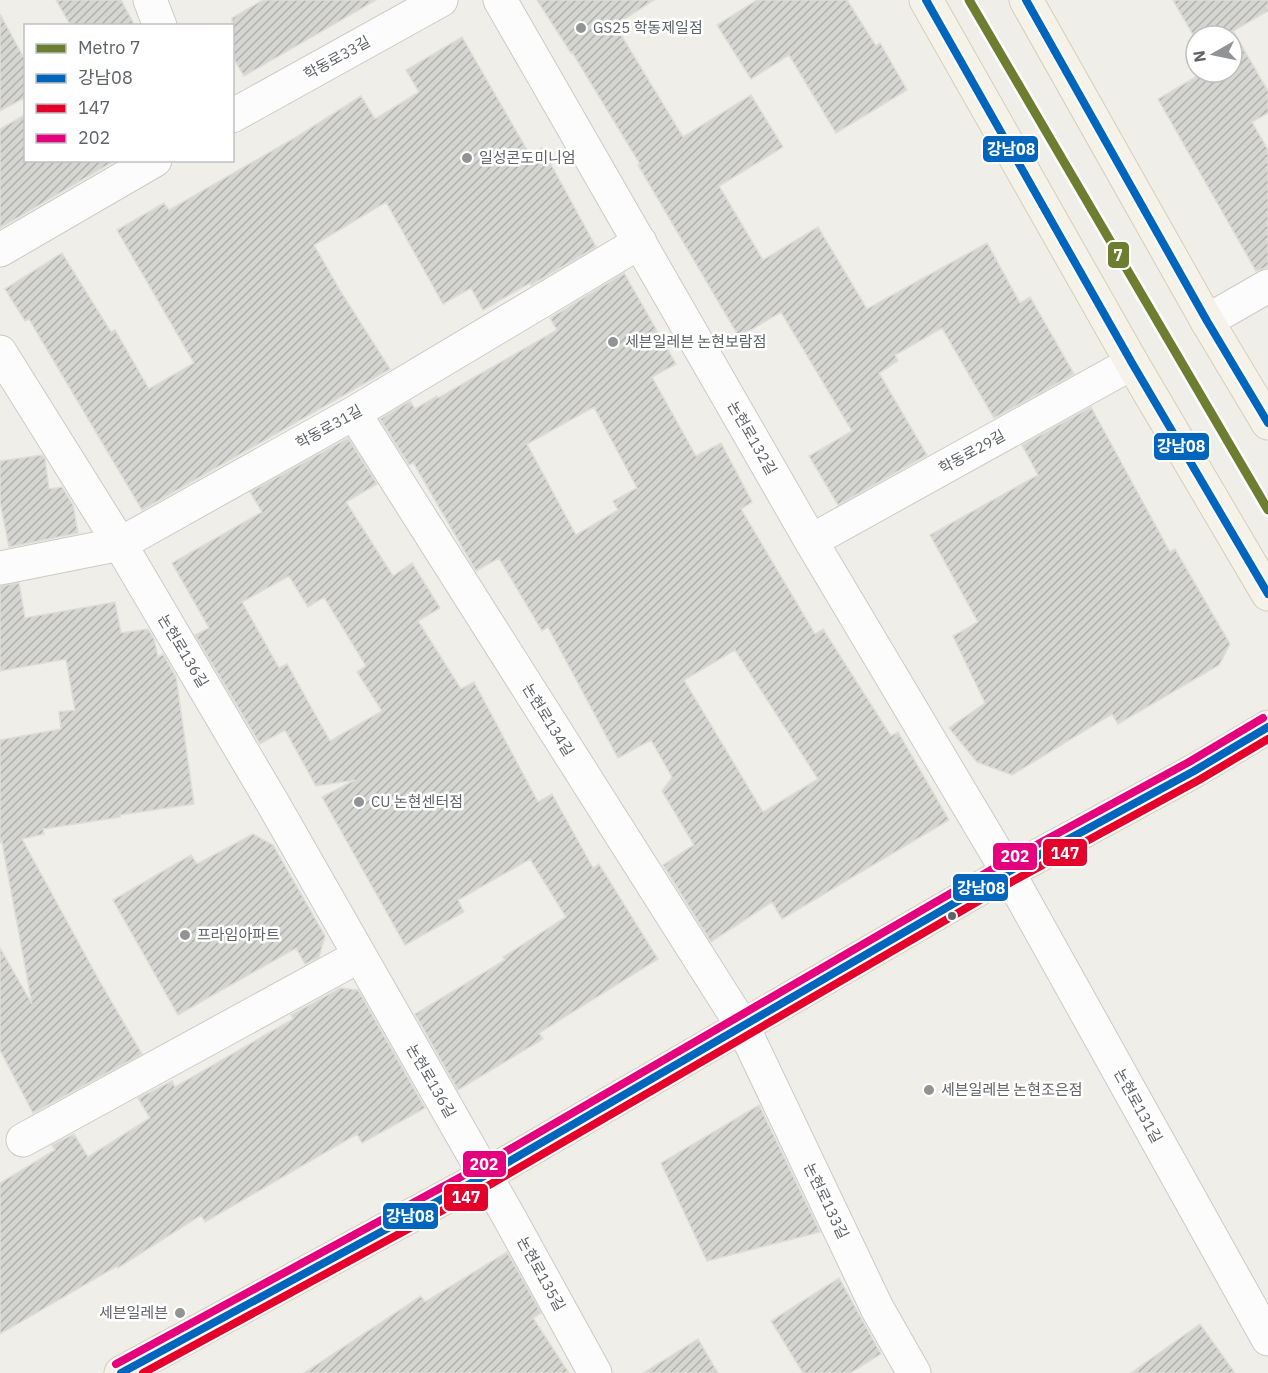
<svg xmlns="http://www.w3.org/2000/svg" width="1268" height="1373" viewBox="0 0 1268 1373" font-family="'IBM Plex Sans','Noto Sans KR',sans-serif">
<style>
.building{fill:url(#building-hatch);stroke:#deddd8;stroke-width:1.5;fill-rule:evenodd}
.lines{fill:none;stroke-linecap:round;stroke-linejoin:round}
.minor-casing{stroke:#cbcaca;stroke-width:35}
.major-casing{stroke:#d6cfb8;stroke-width:35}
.minor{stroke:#fdfcfc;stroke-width:33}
.major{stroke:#f4f2e9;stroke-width:33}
.bus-1-casing{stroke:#fff;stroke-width:12}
.bus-2-casing{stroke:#fff;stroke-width:12}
.bus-3-casing{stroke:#fff;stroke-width:12}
.bus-1{stroke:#0065bd;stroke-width:8}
.bus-2{stroke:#e4002b;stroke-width:8}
.bus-3{stroke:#e5007d;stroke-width:8}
.metro-1-casing{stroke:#fff;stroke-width:14}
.metro-1{stroke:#6e7e31;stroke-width:9}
.poi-dot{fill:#919394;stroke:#fff;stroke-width:2}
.bus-dot{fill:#5f6267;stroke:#fff;stroke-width:2}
.labels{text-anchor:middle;stroke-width:5;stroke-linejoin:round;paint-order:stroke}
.poi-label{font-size:15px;fill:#5f6267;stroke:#fff;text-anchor:start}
.street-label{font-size:15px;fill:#5f6267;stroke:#fff}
.line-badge{stroke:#fff;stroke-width:2}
.badge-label{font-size:16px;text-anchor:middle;font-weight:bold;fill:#fff}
</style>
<defs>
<pattern id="building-hatch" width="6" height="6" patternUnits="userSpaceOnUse" patternTransform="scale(1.5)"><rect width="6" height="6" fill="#d5d5d2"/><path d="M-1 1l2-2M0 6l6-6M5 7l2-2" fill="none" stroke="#b0b0ae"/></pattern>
</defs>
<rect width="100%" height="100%" fill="#efeee9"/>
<!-- building -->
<path class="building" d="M 56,0 L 121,0 L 135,26 L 71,26 Z
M 263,0 L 376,0 L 244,76 L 232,56 L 232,18 Z
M 537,0 L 654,0 L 615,25 L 683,137 L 751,95 L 783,147 L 719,186 L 763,260 L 818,227 L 867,309 L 987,243 L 1020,303 L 1030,297 L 1074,374 L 994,418 L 942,328 L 895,355 L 898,361 L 879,373 L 927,455 L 838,505 L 809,456 L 852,431 L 781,312 L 739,337 L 638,165 L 640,164 L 572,52 L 571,53 Z
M 757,0 L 847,0 L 876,46 L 880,43 L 907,90 L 836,133 L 789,55 L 751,79 L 717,25 Z
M 1173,0 L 1268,0 L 1268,11 L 1233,31 L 1268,91 L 1268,113 L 1252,122 L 1268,150 L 1268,267 L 1256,271 L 1158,99 L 1204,72 L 1232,72 L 1232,36 L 1196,36 L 1196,40 Z
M 0,14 L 26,62 L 26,97 L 0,111 Z
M 462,37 L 530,155 L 542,148 L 596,247 L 531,285 L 530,283 L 483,310 L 471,288 L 443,304 L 386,202 L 314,245 L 341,292 L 390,369 L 142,510 L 29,319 L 25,321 L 5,289 L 62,253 L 111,332 L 115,330 L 149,389 L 194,363 L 117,230 L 164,203 L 169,210 L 298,136 L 361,96 L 375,119 L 419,92 L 406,70 Z
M 26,114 L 26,160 L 116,160 L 0,228 L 0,129 Z
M 624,273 L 676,364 L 652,377 L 696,456 L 721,443 L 752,502 L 741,509 L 815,634 L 823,629 L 891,736 L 898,732 L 949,820 L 782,919 L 772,902 L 711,942 L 663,865 L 694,845 L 662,791 L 672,777 L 651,740 L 618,758 L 548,627 L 542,631 L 499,558 L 476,571 L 413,462 L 409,465 L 380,419 L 410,401 L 415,409 L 437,396 L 438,398 L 557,330 L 550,318 ZM 594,407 L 637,488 L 613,501 L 618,510 L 576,535 L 527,444 ZM 735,650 L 818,779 L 763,812 L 684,680 Z
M 1091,407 L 1170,552 L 1175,549 L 1230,644 L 1219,665 L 1118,724 L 1112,714 L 1012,775 L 977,762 L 949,728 L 985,703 L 953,636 L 978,622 L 930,535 L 1038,475 L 1022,445 Z
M 348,438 L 377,484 L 346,502 L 393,576 L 412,563 L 440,608 L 418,621 L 461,689 L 474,682 L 538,802 L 552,794 L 593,868 L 599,864 L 658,959 L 539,1033 L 543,1039 L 458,1090 L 415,1014 L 505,960 L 503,957 L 566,917 L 530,859 L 458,900 L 464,912 L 405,945 L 322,797 L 355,780 L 316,786 L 285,730 L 260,744 L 195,635 L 209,628 L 172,563 L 262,512 L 250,492 ZM 289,576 L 308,607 L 324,597 L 366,666 L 357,672 L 382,711 L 330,741 L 287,664 L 279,668 L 242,602 Z
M 42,455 L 45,459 L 49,489 L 62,487 L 73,505 L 78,533 L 9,547 L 0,502 L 0,461 Z
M 19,583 L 25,618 L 115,602 L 121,633 L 148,629 L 154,639 L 158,657 L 163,654 L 176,677 L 194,804 L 120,815 L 120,817 L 43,829 L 44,834 L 22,839 L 100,982 L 142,1054 L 33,1113 L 0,1050 L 0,948 L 32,1004 L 2,842 L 0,843 L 0,740 L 61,729 L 59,712 L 75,710 L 66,659 L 0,671 L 0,586 Z
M 253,834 L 273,845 L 325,936 L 319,957 L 305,964 L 296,948 L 178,1015 L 113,900 L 191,855 L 197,864 Z
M 340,988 L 358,990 L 425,1108 L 362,1143 L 357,1134 L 205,1222 L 201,1215 L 118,1268 L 117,1266 L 0,1334 L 0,1183 L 55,1150 L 52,1145 L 74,1134 L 88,1157 L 150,1118 L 138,1098 L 172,1081 L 175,1087 L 293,1019 L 291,1015 Z
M 759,1105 L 820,1232 L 707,1261 L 661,1163 Z
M 507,1252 L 541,1313 L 533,1318 L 569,1373 L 304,1373 L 421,1296 L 425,1302 Z
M 839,1278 L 881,1354 L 850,1373 L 803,1373 L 771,1321 Z
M 1200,1324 L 1235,1373 L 1131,1373 Z
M 698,1339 L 718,1373 L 643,1373 Z"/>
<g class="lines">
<defs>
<path id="minor" d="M 150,0 L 160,26
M 500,0 L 811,541 L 1008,872 L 1268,1339
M 232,116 L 441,0
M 0,250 L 155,160
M 1207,321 L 1268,286
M 0,352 L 120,544 L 275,807 L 509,1217 L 595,1373
M 354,413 L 743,1027 L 877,1308 L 914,1373
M 811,541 L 1132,363
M 0,568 L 120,544 L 354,413 L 640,242
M 23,1140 L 359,956"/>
<path id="major" d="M 926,0 L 1132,363 L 1268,594
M 1026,0 L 1207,321 L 1268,423
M 121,1373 L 486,1175 L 1008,872 L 1194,771 L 1268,727"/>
</defs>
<!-- minor casing -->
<use href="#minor" class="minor-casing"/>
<!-- major casing -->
<use href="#major" class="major-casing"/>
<!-- minor -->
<use href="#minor" class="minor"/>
<!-- major -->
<use href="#major" class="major"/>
<defs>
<path id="bus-1" d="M 926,0 L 1132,363 L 1268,594
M 1026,0 L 1207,321 L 1268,423
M 121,1373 L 486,1175 L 1008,872 L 1194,771 L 1268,727"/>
<path id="bus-2" d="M 143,1373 L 491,1184 L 1013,881 L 1199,780 L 1268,739"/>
<path id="bus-3" d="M 116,1364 L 481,1166 L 1003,863 L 1189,762 L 1263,718"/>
</defs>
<!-- bus-1 casing -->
<use href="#bus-1" class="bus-1-casing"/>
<!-- bus-2 casing -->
<use href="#bus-2" class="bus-2-casing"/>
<!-- bus-3 casing -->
<use href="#bus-3" class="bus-3-casing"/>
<!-- bus-1 -->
<use href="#bus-1" class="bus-1"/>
<!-- bus-2 -->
<use href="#bus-2" class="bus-2"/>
<!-- bus-3 -->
<use href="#bus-3" class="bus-3"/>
<defs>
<path id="metro-1" d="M 969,0 L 1268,510"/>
</defs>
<!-- metro-1 casing -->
<use href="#metro-1" class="metro-1-casing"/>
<!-- metro-1 -->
<use href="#metro-1" class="metro-1"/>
</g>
<!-- markers -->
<g class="poi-dot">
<circle cx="581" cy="28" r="6"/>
<circle cx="467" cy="158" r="6"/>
<circle cx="613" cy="342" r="6"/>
<circle cx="359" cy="802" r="6"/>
<circle cx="185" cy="935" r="6"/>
<circle cx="929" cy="1090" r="6"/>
<circle cx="180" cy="1313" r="6"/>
</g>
<circle class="bus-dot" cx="952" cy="916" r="5"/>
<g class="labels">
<!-- poi labels -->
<g class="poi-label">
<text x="593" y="33">GS25 학동제일점</text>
<text x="479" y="163">일성콘도미니엄</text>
<text x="625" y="347">세븐일레븐 논현보람점</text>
<text x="371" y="807">CU 논현센터점</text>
<text x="197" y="940">프라임아파트</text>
<text x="941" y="1095">세븐일레븐 논현조은점</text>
<text x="168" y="1318" text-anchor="end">세븐일레븐</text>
</g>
<!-- street labels -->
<g class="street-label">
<text transform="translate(337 58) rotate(-29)" y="5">학동로33길</text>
<text transform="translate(329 427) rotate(-29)" y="5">학동로31길</text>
<text transform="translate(752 438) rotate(60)" y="5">논현로132길</text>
<text transform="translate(972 452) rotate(-29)" y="5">학동로29길</text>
<text transform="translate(183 651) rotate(59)" y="5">논현로136길</text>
<text transform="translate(548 720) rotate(58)" y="5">논현로134길</text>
<text transform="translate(431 1081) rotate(60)" y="5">논현로136길</text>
<text transform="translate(1138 1106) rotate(61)" y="5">논현로131길</text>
<text transform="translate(826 1201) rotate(64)" y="5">논현로133길</text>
<text transform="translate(541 1274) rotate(61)" y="5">논현로135길</text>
</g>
</g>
<g class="line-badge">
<rect x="982" y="135" width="57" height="28" rx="6" fill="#0065bd"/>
<rect x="1107" y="241" width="23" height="28" rx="6" fill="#6e7e31"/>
<rect x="1153" y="432" width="57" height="29" rx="6" fill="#0065bd"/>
<rect x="1042" y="838" width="46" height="29" rx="6" fill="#e4002b"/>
<rect x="992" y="842" width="46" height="29" rx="6" fill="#e5007d"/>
<rect x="952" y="873" width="57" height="29" rx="6" fill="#0065bd"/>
<rect x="462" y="1150" width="45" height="28" rx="6" fill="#e5007d"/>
<rect x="443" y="1183" width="46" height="29" rx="6" fill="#e4002b"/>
<rect x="382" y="1202" width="57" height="28" rx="6" fill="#0065bd"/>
</g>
<g class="badge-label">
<text x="1011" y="155">강남08</text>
<text x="1118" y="261">7</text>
<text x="1181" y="452">강남08</text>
<text x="1065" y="859">147</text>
<text x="1015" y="862">202</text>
<text x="981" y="894">강남08</text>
<text x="484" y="1170">202</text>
<text x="466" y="1203">147</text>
<text x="410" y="1222">강남08</text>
</g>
<!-- legend -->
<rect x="24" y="24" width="210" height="138" fill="#ffffff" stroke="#bfc0c2" stroke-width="1.5"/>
<rect x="36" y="44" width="30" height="9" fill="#6e7e31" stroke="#bfc0c2" stroke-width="1.5"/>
<text x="78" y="54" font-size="18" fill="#5f6267">Metro 7</text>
<rect x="36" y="74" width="30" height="9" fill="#0065bd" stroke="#bfc0c2" stroke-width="1.5"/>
<text x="78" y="84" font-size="18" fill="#5f6267">강남08</text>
<rect x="36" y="104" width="30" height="9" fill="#e4002b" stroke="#bfc0c2" stroke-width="1.5"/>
<text x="78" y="114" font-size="18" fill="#5f6267">147</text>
<rect x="36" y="134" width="30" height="9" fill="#e5007d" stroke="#bfc0c2" stroke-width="1.5"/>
<text x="78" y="144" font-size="18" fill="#5f6267">202</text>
<!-- north arrow -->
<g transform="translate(1214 54) rotate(261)"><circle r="28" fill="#ffffff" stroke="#bfc0c2" stroke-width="1.5"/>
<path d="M0-4.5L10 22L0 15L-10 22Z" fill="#919394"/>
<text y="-9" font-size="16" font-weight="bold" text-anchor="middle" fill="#5f6267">N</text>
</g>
</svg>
